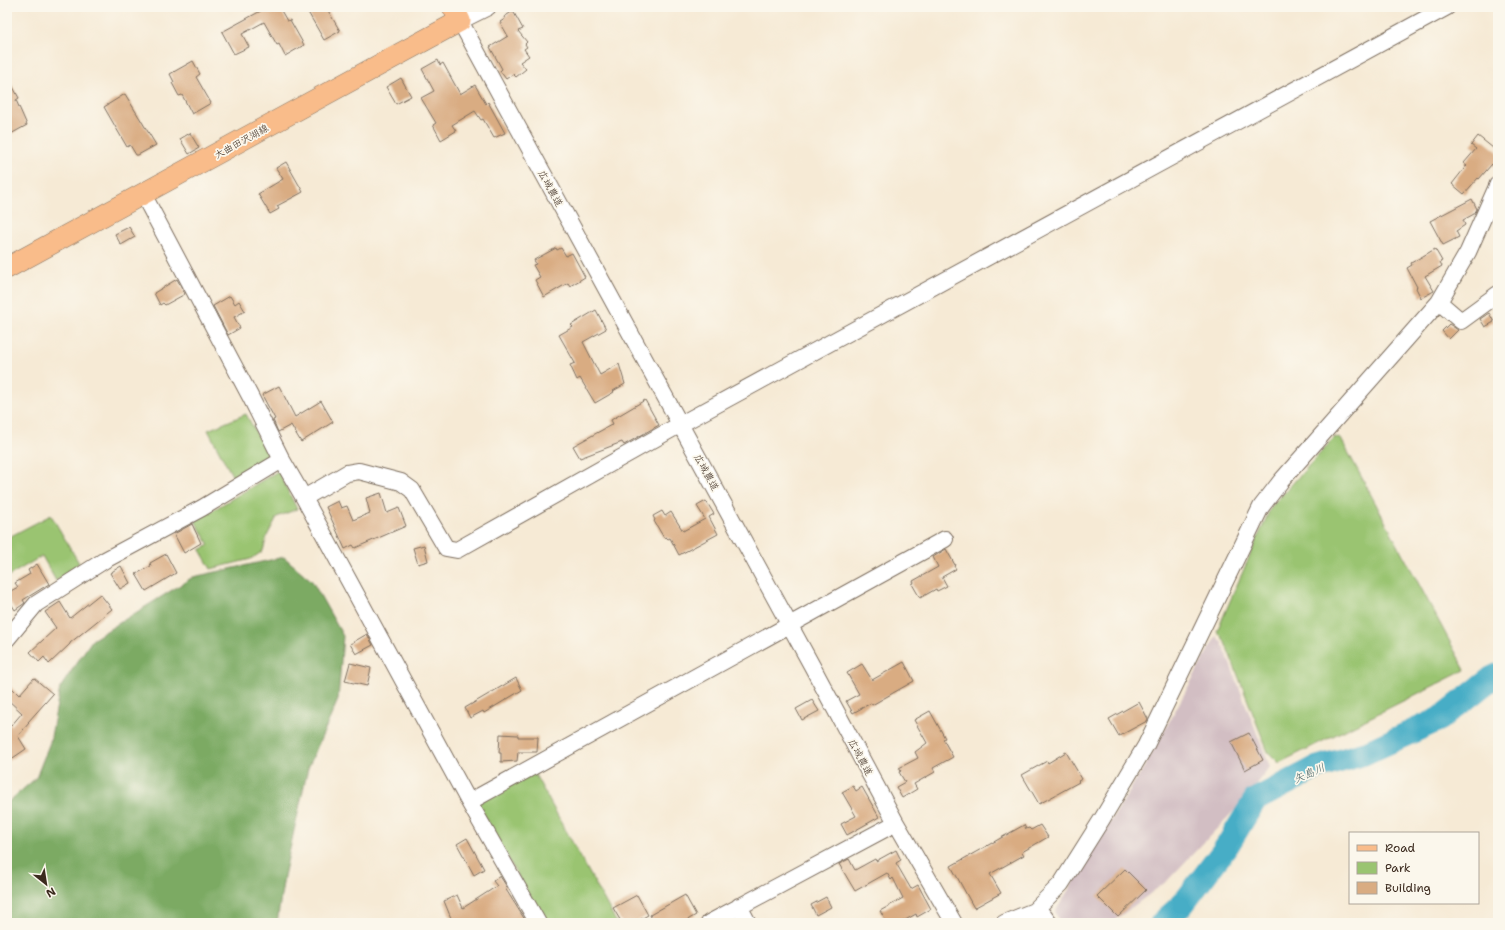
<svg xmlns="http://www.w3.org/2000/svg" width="1505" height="930" viewBox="0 0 1505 930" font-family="'Shantell Sans','Klee One',sans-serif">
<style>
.industrial{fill:#d2bec3}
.green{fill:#9ac471;stroke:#6a7748}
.forest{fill:#7baa63;stroke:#5b6a40}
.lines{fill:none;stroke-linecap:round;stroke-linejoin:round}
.river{stroke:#47adc6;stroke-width:24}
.building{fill:#d9ac82}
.minor-casing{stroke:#7c6d5e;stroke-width:18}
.major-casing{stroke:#7c6d5e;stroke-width:22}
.minor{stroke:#fff;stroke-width:16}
.major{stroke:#f9bc8a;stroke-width:21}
.labels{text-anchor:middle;stroke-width:3.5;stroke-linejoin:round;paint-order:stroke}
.street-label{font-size:10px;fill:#3b2a1e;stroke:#fbf7ec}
.water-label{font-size:11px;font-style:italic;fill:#405e61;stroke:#fbf7ec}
</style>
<rect width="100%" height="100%" fill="#fbf7ec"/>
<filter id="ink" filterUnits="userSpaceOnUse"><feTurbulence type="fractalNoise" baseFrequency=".025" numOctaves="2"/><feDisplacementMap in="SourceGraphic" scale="8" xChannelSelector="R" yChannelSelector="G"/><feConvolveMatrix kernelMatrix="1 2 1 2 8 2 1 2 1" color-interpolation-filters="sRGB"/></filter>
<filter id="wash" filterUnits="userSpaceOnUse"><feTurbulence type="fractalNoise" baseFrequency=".012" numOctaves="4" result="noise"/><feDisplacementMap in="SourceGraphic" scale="16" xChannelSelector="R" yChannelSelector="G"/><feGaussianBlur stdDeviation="0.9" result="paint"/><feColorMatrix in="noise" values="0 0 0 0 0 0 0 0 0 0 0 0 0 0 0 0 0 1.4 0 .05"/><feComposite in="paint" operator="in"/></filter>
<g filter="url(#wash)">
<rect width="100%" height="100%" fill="#f6ead5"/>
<!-- industrial -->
<path class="industrial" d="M 1216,636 L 1222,643 L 1270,767 L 1247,797 L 1167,881 L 1111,923 L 1060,923 L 1055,912 L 1146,764 Z"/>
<!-- green -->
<path class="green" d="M 246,414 L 271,460 L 235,481 L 208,430 Z
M 1335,437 L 1341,439 L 1465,670 L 1279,763 L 1268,752 L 1224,640 L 1217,631 L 1271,507 Z
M 278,471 L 297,509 L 277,517 L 267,536 L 263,551 L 251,559 L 211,569 L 200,550 L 209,545 L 195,521 Z
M 51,515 L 79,563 L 56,581 L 42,556 L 7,577 L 7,538 Z
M 533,771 L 617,923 L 544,923 L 477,803 Z"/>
<!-- forest -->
<path class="forest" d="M 284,557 L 312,581 L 343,636 L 338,700 L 308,768 L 284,876 L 277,923 L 7,923 L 7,803 L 36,778 L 50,742 L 60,688 L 92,640 L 193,577 Z"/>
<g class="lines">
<!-- river -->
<path class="river" d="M 1162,923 L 1183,904 L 1227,846 L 1255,800 L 1316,768 L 1363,754 L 1440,719 L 1492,678 L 1498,675"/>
</g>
<g id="blocks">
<!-- building -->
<path class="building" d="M 268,7 L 279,7 L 287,21 L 290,20 L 304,45 L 285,56 L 279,44 L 277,45 L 264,22 L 242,34 L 249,47 L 234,54 L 222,32 Z
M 305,7 L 326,7 L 340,31 L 324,40 Z
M 513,11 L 523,29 L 518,31 L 527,42 L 525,44 L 527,47 L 524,49 L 529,56 L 520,62 L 526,69 L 516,77 L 513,74 L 506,79 L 500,71 L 502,69 L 490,47 L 508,36 L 500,22 L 505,19 L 504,17 Z
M 438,60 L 440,65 L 443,63 L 460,94 L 475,85 L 486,104 L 488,102 L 505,133 L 494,138 L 483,119 L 481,120 L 475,111 L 452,125 L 456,131 L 441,140 L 433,125 L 436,123 L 421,98 L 434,91 L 422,69 Z
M 193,61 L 200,74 L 196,77 L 211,103 L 192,114 L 182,95 L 179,96 L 172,83 L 174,82 L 170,74 Z
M 7,76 L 19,98 L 16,100 L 27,125 L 7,136 Z
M 401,78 L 411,96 L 396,104 L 386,87 Z
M 125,94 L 156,145 L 138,155 L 136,155 L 130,145 L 127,147 L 104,107 Z
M 190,133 L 199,148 L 189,154 L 180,139 Z
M 1478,136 L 1498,152 L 1498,170 L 1492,164 L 1479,179 L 1478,178 L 1464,194 L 1452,184 L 1467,165 L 1464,163 L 1476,149 L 1471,145 Z
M 286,162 L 303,192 L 277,206 L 279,209 L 270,214 L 258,194 L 283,179 L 276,168 Z
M 1472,199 L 1477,209 L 1474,214 L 1463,220 L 1465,225 L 1456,231 L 1459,237 L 1443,245 L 1430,221 Z
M 129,227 L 135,237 L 121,245 L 115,234 Z
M 556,248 L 557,250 L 561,248 L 566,256 L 572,253 L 585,277 L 570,286 L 568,283 L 544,297 L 535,280 L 540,277 L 533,265 L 536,264 L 534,260 Z
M 1435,249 L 1442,261 L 1440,262 L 1442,266 L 1425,276 L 1434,291 L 1421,298 L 1416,288 L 1417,287 L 1407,268 L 1412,265 L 1411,263 Z
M 177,279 L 185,294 L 165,305 L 163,303 L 160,305 L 154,293 Z
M 230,296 L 235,304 L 239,301 L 245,311 L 234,317 L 240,328 L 228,335 L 213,306 Z
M 596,310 L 606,329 L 583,342 L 600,375 L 619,364 L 625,384 L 613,391 L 614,392 L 595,403 L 580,378 L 577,380 L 570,365 L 575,363 L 559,335 L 573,327 L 571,325 Z
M 1489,313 L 1494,322 L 1485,327 L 1480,319 Z
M 1449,324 L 1458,330 L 1449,339 L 1442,331 Z
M 279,386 L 295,417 L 321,401 L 333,422 L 301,442 L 291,425 L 278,432 L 273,420 L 275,419 L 262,395 Z
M 645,400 L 659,425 L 624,445 L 622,442 L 580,458 L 573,446 L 613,424 L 611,420 Z
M 381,493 L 387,513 L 399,508 L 406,526 L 355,548 L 353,545 L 345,549 L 326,507 L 338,501 L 341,508 L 347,506 L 353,520 L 370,513 L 366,498 Z
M 706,501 L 714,514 L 709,517 L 718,534 L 679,555 L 670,538 L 668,539 L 666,537 L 664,538 L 654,521 L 655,520 L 653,516 L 662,511 L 665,516 L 671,512 L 683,531 L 705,519 L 697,506 Z
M 192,524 L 201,543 L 184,553 L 174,534 Z
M 424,545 L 428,561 L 418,564 L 413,548 Z
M 946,549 L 955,565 L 954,566 L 956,569 L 942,577 L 947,586 L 937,591 L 936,589 L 920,598 L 912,584 L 914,583 L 913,581 L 938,567 L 933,557 Z
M 166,554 L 176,573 L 146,591 L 136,574 L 151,566 L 150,563 Z
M 37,564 L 49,584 L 23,600 L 25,603 L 15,610 L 7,597 L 7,593 L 18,587 L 15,583 L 30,574 L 28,570 Z
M 121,566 L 130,583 L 120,589 L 110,573 Z
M 100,594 L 112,609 L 70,643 L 70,644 L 49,664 L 44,657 L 39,662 L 30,652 L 56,628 L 45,612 L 60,602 L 70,618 Z
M 367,634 L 373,645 L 356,654 L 350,644 Z
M 904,662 L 914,681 L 872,705 L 871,703 L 853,713 L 846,701 L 859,694 L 847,673 L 862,664 L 872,680 Z
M 350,663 L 371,668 L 367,686 L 345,681 Z
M 34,678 L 53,694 L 28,722 L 29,723 L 18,736 L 26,749 L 7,762 L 7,720 L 11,726 L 22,713 L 7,699 L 7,683 L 19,695 Z
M 516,678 L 522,690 L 484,713 L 483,711 L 470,718 L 465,708 Z
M 812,700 L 819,711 L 802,720 L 796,709 Z
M 1139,702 L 1148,719 L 1147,721 L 1119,736 L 1109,719 Z
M 930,711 L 945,738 L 943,739 L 953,757 L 933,768 L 935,772 L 914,784 L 917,789 L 902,798 L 896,787 L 905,782 L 899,772 L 901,771 L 899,768 L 918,758 L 915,752 L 927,743 L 914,720 Z
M 1249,733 L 1263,760 L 1245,770 L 1231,742 Z
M 500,734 L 518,735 L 518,737 L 538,737 L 537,752 L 518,752 L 517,761 L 501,762 L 501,753 L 499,753 Z
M 1066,752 L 1082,779 L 1078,781 L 1079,782 L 1039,804 L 1022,775 L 1047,761 L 1048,763 Z
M 853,786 L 856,791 L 862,787 L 879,817 L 847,835 L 841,824 L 856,816 L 842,792 Z
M 1024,825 L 1026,829 L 1029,828 L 1031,830 L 1040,825 L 1048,837 L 1022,852 L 1024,855 L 990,874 L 1001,893 L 974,908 L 951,866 Z
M 467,838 L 484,869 L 474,875 L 457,844 Z
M 896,850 L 901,860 L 896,863 L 911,889 L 918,885 L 931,909 L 917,917 L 916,914 L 900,923 L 887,923 L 880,911 L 903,898 L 893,878 L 891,880 L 887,873 L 855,891 L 839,864 L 849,859 L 855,870 L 875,859 L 876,861 Z
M 1125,869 L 1146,890 L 1118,917 L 1097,896 Z
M 500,876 L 507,887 L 505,888 L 527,923 L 453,923 L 444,901 L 457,895 L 463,908 L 497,886 L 493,881 Z
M 637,895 L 648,915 L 634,923 L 622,923 L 613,908 Z
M 685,895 L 696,915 L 682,923 L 654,923 L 650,915 Z
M 826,897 L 831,907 L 816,915 L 811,905 Z"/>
</g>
</g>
<g filter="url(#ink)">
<use href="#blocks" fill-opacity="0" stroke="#7c6d5e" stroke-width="1"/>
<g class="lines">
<defs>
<path id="minor" d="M 488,7 L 460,21 L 812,666 L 896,823 L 954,923
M 143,194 L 250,396 L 282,460 L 304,498 L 469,802 L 538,923
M 1439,302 L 1461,321 L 1498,294
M 304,498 L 347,473 L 359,471 L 401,482 L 412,490 L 446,548 L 457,550 L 681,424 L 1447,7
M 7,639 L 36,604 L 105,560 L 202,508 L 282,460
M 469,802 L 945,539
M 739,906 L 748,923
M 1034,911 L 1043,915 L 1049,923
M 709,923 L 896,823
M 1004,923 L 1034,911 L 1061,884 L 1102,819 L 1146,745 L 1261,507 L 1281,481 L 1439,302 L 1468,252 L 1498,184"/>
<path id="major" d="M 7,268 L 460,21 L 453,7"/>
</defs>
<!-- minor casing -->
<use href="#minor" class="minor-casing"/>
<!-- major casing -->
<use href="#major" class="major-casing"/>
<!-- minor -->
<use href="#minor" class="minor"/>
<!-- major -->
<use href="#major" class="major"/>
</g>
</g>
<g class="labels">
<!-- street labels -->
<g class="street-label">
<text transform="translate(241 141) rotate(-29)" y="4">大曲田沢湖線</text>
<text transform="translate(551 188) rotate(61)" y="4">広域農道</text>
<text transform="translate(707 472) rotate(61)" y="4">広域農道</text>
<text transform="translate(861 757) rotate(62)" y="4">広域農道</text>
</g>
<!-- water labels -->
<g class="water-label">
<text transform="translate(1309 773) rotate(-24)" y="4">矢島川</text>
</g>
</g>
<!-- margin -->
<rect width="1505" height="930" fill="none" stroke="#fbf7ec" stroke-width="24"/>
<!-- legend -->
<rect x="1349" y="832" width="130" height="72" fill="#fbf7ec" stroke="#aea59a"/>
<rect x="1357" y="845" width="20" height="6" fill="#f9bc8a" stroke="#aea59a"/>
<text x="1385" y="852" font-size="12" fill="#3b2a1e">Road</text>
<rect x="1357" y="862" width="20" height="12" fill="#9ac471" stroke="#aea59a"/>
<text x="1385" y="872" font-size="12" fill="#3b2a1e">Park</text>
<rect x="1357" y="882" width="20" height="12" fill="#d9ac82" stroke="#aea59a"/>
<text x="1385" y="892" font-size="12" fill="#3b2a1e">Building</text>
<!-- north arrow -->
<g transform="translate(46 884) rotate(150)" stroke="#fbf7ec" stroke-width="3" paint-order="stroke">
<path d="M0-3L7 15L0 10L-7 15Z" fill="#3b2a1e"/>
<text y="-6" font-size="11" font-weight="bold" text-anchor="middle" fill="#3b2a1e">N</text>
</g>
</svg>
